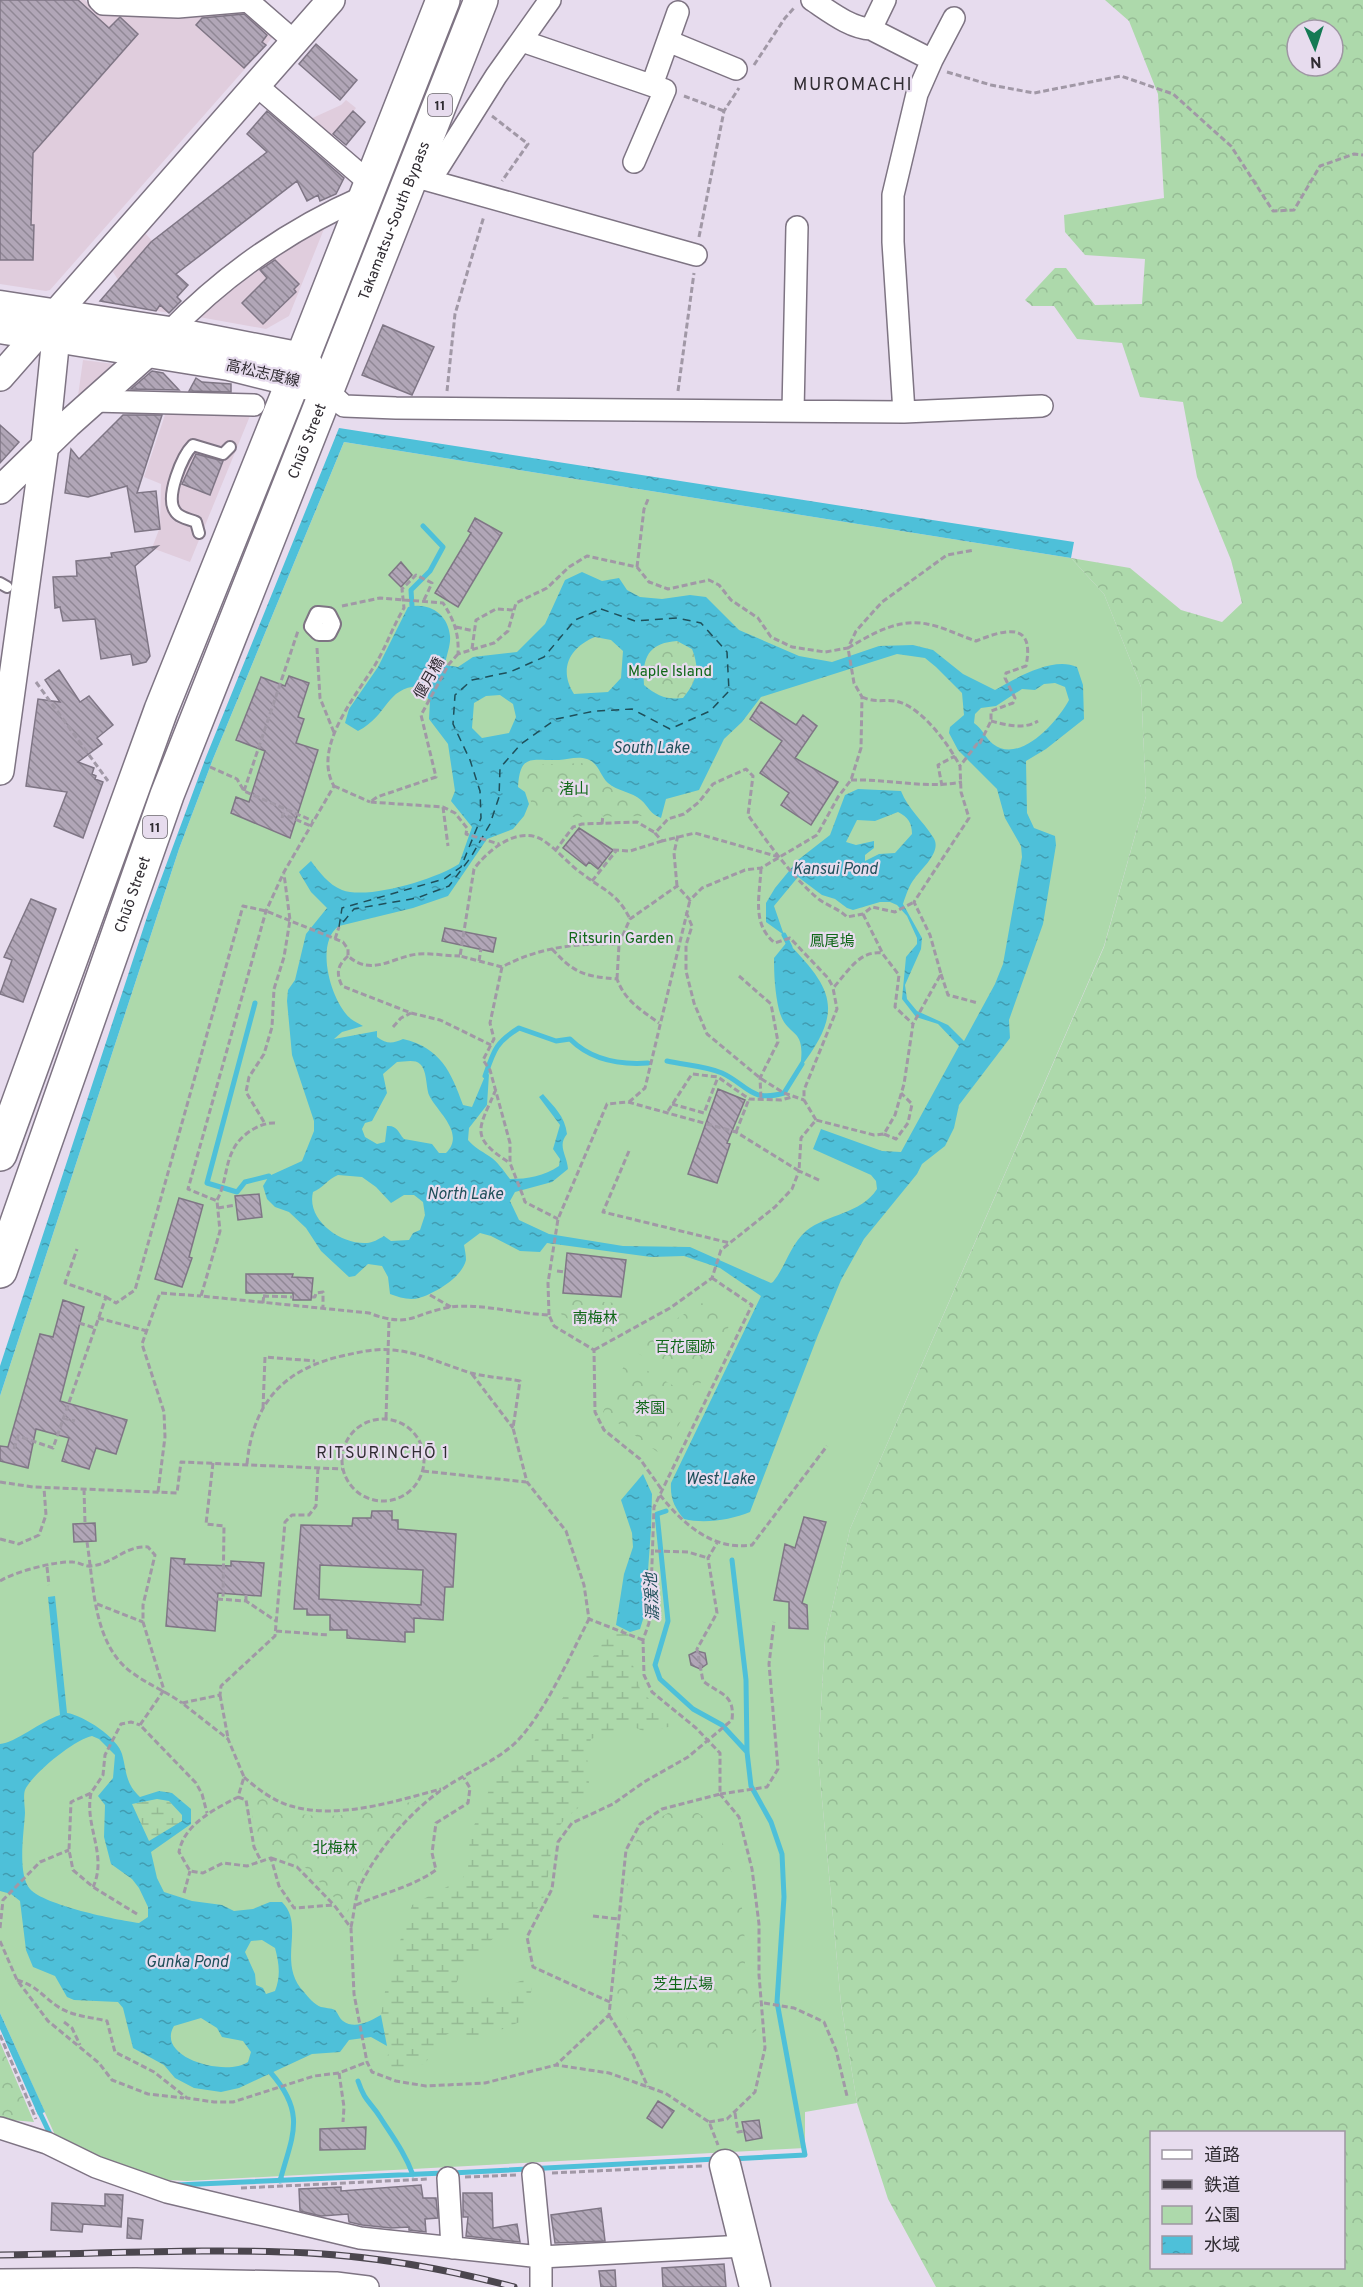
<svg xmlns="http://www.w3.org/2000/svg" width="1363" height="2287" viewBox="0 0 1363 2287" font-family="Overpass,'Noto Sans JP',sans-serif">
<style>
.commercial{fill:#e0cddd}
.green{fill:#add9ab}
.forest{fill:url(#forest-crowns);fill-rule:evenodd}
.wetland{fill:url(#wetland-marsh)}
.water{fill:url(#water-ripples);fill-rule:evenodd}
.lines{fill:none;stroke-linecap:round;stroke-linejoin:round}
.stream{stroke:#4ec0d9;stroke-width:5}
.ferry{stroke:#1f4f5a;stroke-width:1.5;stroke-dasharray:8 6;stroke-linecap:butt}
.building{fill:url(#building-back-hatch);stroke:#7f7685;stroke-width:1.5;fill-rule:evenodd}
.service-casing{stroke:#7e7483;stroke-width:14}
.pedestrian-casing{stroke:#7e7483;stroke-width:20}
.minor-casing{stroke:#7e7483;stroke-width:24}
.tertiary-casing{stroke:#7e7483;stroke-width:30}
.secondary-casing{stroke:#7e7483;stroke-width:33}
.trunk-casing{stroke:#7e7483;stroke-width:36}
.path{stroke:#a198a6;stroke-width:3;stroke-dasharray:6 3;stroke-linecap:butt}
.service{stroke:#fff;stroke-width:10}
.pedestrian{stroke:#fff;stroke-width:16}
.minor{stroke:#fff;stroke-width:21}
.tertiary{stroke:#fff;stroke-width:27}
.secondary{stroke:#fff;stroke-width:30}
.trunk{stroke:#fff;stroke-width:33}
.rail-casing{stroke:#4b464e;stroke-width:7}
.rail{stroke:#e7dcee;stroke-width:4.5;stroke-dasharray:14;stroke-linecap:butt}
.labels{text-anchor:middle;stroke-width:4.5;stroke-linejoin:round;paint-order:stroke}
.shield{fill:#e7dcee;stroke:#67616a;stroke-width:1.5}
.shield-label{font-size:14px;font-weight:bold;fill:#302c32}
.street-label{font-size:15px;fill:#302c32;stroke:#e7dcee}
.park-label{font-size:15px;fill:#116819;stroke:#e7dcee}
.water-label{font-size:16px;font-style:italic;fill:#1f4f5a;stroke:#e7dcee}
.neighbourhood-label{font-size:16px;letter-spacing:1.5px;fill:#302c32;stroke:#e7dcee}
.quarter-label{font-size:18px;letter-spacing:1.5px;fill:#302c32;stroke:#e7dcee}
</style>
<defs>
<pattern id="forest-crowns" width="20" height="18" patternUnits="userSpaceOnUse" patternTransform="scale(1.5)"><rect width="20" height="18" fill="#add9ab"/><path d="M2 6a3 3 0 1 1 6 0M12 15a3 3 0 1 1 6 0" fill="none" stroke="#95ba94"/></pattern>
<pattern id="wetland-marsh" width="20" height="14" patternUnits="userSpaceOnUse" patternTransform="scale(1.5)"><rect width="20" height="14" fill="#add9ab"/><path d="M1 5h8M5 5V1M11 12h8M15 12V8" fill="none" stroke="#95ba94"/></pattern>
<pattern id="water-ripples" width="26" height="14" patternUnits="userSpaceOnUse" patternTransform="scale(1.5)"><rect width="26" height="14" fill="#4ec0d9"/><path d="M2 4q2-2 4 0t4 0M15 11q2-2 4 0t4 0" fill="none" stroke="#419cb1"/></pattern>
<pattern id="building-back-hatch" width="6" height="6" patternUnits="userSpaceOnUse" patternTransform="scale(1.5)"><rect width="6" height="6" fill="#b1a6b7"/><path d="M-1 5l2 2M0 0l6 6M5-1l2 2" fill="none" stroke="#908795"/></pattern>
</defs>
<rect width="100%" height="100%" fill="#e7dcee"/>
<!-- commercial -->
<path class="commercial" d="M 0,0 L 85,0 L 98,13 L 160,15 L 244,9 L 271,33 L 272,38 L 50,290 L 46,291 L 0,284 Z
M 346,100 L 356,108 L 330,141 L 306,121 L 341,105 Z
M 328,219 L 289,316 L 266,329 L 199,317 L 270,253 Z
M 145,233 L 168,259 L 144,289 L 170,313 L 101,302 L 119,281 L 113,272 L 117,266 Z
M 83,360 L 114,364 L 112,375 L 83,399 L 78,396 Z
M 167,409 L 252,411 L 190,562 L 152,548 L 160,527 L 161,484 L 144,477 Z"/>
<!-- green -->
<path class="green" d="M 344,442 L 1071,558 L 1104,594 L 1141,687 L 1146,796 L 1104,946 L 850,1529 L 825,1640 L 818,1756 L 841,2004 L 857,2103 L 805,2112 L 805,2148 L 187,2181 L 149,2179 L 103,2162 L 55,2135 L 0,2013 L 0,1396 L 179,849 L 213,759 Z"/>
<!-- forest -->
<path class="forest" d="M 1105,0 L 1363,0 L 1363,2287 L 936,2287 L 888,2199 L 857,2103 L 841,2004 L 818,1756 L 825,1640 L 850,1529 L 1104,947 L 1146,796 L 1141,687 L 1104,594 L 1071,558 L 1130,568 L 1181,610 L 1222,622 L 1242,603 L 1231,560 L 1197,477 L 1183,402 L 1140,397 L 1122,343 L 1077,339 L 1054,306 L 1032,306 L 1025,300 L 1055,268 L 1066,268 L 1095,305 L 1142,304 L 1145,259 L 1085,255 L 1065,232 L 1064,215 L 1164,198 L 1158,94 L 1129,21 ZM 1297,30 L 1333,30 L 1333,66 L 1297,66 ZM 1152,2132 L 1344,2132 L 1344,2268 L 1152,2268 Z
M 677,641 L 692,649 C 700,669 697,681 683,698 C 666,699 657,696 644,685 C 643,657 648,644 677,641 Z
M 584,763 L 648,816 L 572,817 L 555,808 L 534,808 L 521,781 L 530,765 Z
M 562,1299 L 630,1304 L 627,1328 L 592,1337 L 561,1314 Z
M 707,1300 L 735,1314 L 698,1388 L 629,1348 Z
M 627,1359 L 693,1397 L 663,1456 L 603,1412 Z
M 253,1792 C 261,1796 268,1803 277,1807 C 321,1826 371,1810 416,1801 C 383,1834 359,1866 348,1912 L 306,1868 L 257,1846 L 251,1806 Z
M 668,1813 L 698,1813 L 718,1827 L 744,1915 L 745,1965 L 759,2002 L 756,2031 L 716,2055 L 642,2050 L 616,1994 L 630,1852 L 644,1827 Z
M 0,2042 L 34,2122 L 0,2119 Z"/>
<!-- wetland -->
<path class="wetland" d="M 616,1625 L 630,1632 L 627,1645 L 640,1689 L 673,1726 L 645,1732 L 630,1725 L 591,1739 L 587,1754 L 590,1798 L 565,1819 L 553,1834 L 546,1893 L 532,1918 L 518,1930 L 495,1937 L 481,1949 L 462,1971 L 455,1986 L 472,2000 L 508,1994 L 515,1983 L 526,1979 L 532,1989 L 522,2021 L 479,2039 C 433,2024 447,2041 424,2064 L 391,2070 L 386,2067 L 388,2054 L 381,2015 L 387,1980 L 412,1905 L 462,1879 L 468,1869 L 470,1835 L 495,1776 L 524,1758 L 551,1714 Z
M 157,1799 L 169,1801 L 182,1815 L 182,1822 L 149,1841 L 132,1804 Z"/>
<!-- water -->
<path class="water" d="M 339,428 L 1074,542 L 1071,558 L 344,442 L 213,759 L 179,849 L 0,1396 L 0,1366 L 148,914 L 206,757 Z
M 582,572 L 602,581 L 619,578 L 627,590 L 640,597 L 662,599 L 690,595 L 706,597 L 739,630 L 799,656 L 832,662 L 879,646 L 913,645 L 933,650 L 963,674 L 995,690 C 1016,678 1053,656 1077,667 L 1083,685 L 1084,719 L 1046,749 L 1026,761 L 1027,813 L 1034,828 L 1055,836 L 1056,845 L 1043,924 L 1009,1020 L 1010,1038 L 959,1105 L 954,1128 L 945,1146 L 922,1164 L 917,1174 L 864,1239 L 841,1280 L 818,1335 L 750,1512 C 731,1520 704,1524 684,1519 C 675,1508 670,1499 671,1483 L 761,1296 L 720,1268 L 684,1256 L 651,1257 L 547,1243 L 540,1252 L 520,1251 L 491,1236 L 480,1233 L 464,1245 C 465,1250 466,1256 466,1260 C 462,1278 433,1294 419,1298 C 409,1301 399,1297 390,1294 L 388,1277 L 382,1266 L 368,1264 L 355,1276 L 349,1277 L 321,1251 L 306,1228 L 289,1212 L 275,1207 L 267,1199 L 263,1186 L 269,1176 L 302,1161 L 314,1131 L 314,1121 L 292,1055 L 287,1001 L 288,990 L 295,980 L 306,934 L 327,908 L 311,892 L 299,872 L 311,861 C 320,873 328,884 342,890 C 368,900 436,879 459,864 L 472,827 L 451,801 L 455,791 L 448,744 L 429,719 L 430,701 L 419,686 C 385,688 389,715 358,731 L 345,723 L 349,709 L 378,667 L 408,607 C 429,602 448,614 450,636 C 451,645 446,656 445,665 L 458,667 L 473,657 L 517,652 L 545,624 L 565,580 ZM 595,637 L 611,640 L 623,651 L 621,678 L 608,692 L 574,694 C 558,669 570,647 595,637 ZM 677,641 L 692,649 C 700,669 697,681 683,698 C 667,700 657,696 644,685 C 642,658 648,643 677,641 ZM 897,654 L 925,658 L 936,667 L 962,693 L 964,715 L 950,727 L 949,733 L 958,750 L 997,789 L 1005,818 L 1021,846 L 1022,857 L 1003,964 L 995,984 L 964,1041 L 948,1025 L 917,1011 L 907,999 L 905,985 L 921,949 L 922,938 L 903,904 C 906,895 909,885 915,878 C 922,868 943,851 933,837 C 923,821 908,809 901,791 L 858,789 L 845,795 L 830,835 L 798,860 L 775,888 L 766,903 L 766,922 L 784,935 L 774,906 L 798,877 L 822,895 L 835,899 L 847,908 L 853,910 L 880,902 L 890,902 L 897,905 L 907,916 L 917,938 L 917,944 L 906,957 L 902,999 L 916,1017 L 938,1024 L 959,1046 L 901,1152 L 882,1151 L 821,1129 L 813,1149 L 871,1175 L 876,1181 L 877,1189 C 861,1214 827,1214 806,1231 C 790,1245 786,1266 773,1282 L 771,1283 L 690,1247 L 623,1246 L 549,1234 L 519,1220 L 510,1201 L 515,1192 L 552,1182 L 568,1169 C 567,1155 557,1146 567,1134 C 565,1116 554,1107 543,1094 L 539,1097 L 560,1125 L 553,1149 L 560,1159 L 559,1166 C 544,1176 528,1179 510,1179 C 503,1170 498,1162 489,1156 C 480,1150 475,1148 468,1140 L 469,1128 L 487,1105 L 489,1074 L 485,1076 L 472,1107 L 463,1105 C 451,1072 441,1048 403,1039 C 392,1044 387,1044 377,1037 L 377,1031 L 334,1039 L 342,1032 L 363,1026 C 359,1024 354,1021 351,1019 C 331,1002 314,943 339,926 L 413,908 L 448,896 L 487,839 L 513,829 L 524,816 L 529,804 L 525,792 L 518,787 C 520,752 533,761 559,760 C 568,759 578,756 587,759 C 599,763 600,776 608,783 C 617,791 632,792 641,800 C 649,807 650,814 661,818 L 666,799 L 699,790 L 724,739 L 742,722 L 761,697 ZM 1055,683 L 1065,687 L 1069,700 C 1058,721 1020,765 993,744 C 985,738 983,729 974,723 L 975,714 L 981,708 L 996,706 L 1022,689 L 1035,690 L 1044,684 ZM 500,695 L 513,704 L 516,717 L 509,733 L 482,738 L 472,728 L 474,703 L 486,696 ZM 898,812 C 908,817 912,823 912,834 L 895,853 L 879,854 L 865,861 L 865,855 L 874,848 L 874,841 L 856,845 L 846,842 L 857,820 L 875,821 ZM 397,1062 C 404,1062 415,1059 420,1064 C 427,1070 426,1087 429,1095 C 437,1112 466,1133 446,1153 L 439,1153 L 432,1144 L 404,1139 C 398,1132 397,1125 387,1126 L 385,1142 L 377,1144 L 365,1137 L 362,1129 L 365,1123 L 372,1121 L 387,1093 L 383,1074 ZM 338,1175 L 362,1177 L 376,1187 L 391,1203 L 404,1195 L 414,1195 L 423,1202 L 425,1215 L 420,1230 L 413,1233 L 409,1240 L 391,1241 L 384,1236 C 379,1239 372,1243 367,1243 C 341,1245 306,1220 313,1192 C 323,1188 328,1179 338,1175 Z
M 787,942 C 835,991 843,1011 800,1068 C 807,1024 787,1040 779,1010 C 775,993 774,975 774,958 Z
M 643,1474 L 652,1494 L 651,1529 L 645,1613 L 640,1629 L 630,1632 L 616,1625 L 624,1574 L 633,1547 L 632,1533 L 621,1500 Z
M 55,1596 L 67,1713 C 83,1715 118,1738 122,1754 C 127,1772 125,1783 140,1797 L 159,1791 L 172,1793 L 191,1809 L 191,1824 L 151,1852 L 157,1878 L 164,1892 L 192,1901 L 222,1905 L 234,1911 L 253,1909 L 270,1902 L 282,1902 C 306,1926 276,1963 304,1992 C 308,1997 315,2005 321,2007 C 325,2008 331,2008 335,2010 C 338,2013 339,2018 343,2021 C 355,2030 370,2021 381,2015 L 387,2046 L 371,2037 L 349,2040 L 340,2052 L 312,2054 L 239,2088 L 221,2092 L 194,2088 L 175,2078 L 164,2065 L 133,2048 L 123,2008 L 118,2002 L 74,2000 L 67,1997 L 55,1976 L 33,1967 L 26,1950 L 20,1901 L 11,1894 L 0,1891 L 0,1744 C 15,1743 41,1721 60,1715 L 48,1597 ZM 92,1736 L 99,1739 L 115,1755 L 113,1778 L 98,1796 L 105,1805 L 104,1837 L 111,1864 L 132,1879 L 139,1888 L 148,1907 L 148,1917 L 139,1923 C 116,1920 44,1905 30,1889 C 17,1874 24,1832 25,1813 C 25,1807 23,1796 25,1790 C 32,1774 75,1739 92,1736 ZM 157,1799 L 169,1801 L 182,1815 L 182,1821 L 149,1841 L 132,1804 ZM 262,1940 L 275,1948 C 279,1963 281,1976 275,1991 L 266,1994 L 263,1988 L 256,1985 L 255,1974 L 245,1952 L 251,1941 ZM 201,2018 L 217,2028 L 222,2037 L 243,2041 L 251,2052 L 248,2062 C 226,2077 155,2058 174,2026 Z
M 0,2013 L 45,2112 L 38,2115 L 0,2029 Z"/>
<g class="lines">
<!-- stream -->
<path class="stream" d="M 412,606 L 411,590 L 430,571 L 443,547 L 423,526
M 784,935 L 790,947
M 255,1003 L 207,1183 L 237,1192 L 245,1182 L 269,1176
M 667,1061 C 684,1065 706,1066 722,1073 C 748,1085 750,1103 784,1093 L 802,1064
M 485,1076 C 494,1050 496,1042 519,1028 L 556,1041 L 570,1039 C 591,1060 619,1065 648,1063
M 666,1511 L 657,1514 L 668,1621 L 655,1665 L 660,1679 L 693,1709 L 722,1725 L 747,1752
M 271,2073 C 307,2114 292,2136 280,2181
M 358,2081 C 365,2102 370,2101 380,2117 C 392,2136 405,2153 413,2175
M 38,2109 L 52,2138
M 731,2159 L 805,2155 L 777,2002 L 784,1897 L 782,1854 L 771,1822 L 751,1786 L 747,1752 L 746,1680 L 732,1560
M 452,2173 L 716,2159
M 177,2185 L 443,2173"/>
<!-- ferry -->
<path class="ferry" d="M 601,609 L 635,621 L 677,618 L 701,623 L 727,652 L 729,691 L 710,711 L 670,729 L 632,709 L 595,711 L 556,719 L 521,744 L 500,768 L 499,797 L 490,824 L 471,857 L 449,886 L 417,898 L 354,909 L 339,927 L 342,908 L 444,879 L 461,867 L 481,818 L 480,791 L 470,760 L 453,724 L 455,695 L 472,680 L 510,672 L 544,657 L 575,620 Z"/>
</g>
<!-- building -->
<path class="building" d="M 0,0 L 78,0 L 109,28 L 120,17 L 138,34 L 33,153 L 31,225 L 34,225 L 33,260 L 0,260 Z
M 244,14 L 267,35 L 262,42 L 266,45 L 244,68 L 196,25 L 202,18 Z
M 316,44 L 357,80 L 340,100 L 299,64 Z
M 267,111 L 344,178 L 336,194 L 320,201 L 318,195 L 307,201 L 297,181 L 176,274 L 188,285 L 177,297 L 181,301 L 169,313 L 160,305 L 156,311 L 100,301 L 151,242 L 267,152 L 247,134 Z
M 353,111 L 365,122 L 346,145 L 333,134 Z
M 275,260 L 299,284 L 294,289 L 296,292 L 263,324 L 242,303 L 267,278 L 260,270 Z
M 383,325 L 434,347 L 412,395 L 362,375 Z
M 152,371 L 163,373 L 179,390 L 131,389 Z
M 196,378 L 202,382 L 231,384 L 231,392 L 189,391 Z
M 123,415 L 162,415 L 137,493 L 156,491 L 160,529 L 135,532 L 127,486 L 88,497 L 65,493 L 71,449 L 79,459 Z
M 0,425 L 19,442 L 0,463 Z
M 196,454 L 223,461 L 210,495 L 182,484 Z
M 475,518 L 502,533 L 458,607 L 435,593 L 471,533 L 468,531 Z
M 158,546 L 135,566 L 150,656 L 146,662 L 133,665 L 131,654 L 101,659 L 95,619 L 63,621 L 60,607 L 55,608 L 53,577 L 77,576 L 76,561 L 112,557 L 111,553 Z
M 401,562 L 412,575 L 401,587 L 389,575 Z
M 59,670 L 80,702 L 89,696 L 113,725 L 97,738 L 102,744 L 78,762 L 94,768 L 92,774 L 96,776 L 95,779 L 103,782 L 83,838 L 54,826 L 67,792 L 26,786 L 38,699 L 60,702 L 45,680 Z
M 289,676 L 309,683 L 298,717 L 304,719 L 296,743 L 318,750 L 290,838 L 231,813 L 236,797 L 249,802 L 265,751 L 236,740 L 261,677 L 285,686 Z
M 761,702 L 796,725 L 803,715 L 817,726 L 795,758 L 838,782 L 811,825 L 781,805 L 789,793 L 760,773 L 782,741 L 750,719 Z
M 579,828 L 613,850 L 598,869 L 589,862 L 586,866 L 563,848 Z
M 31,899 L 56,909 L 23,1002 L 0,994 L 12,960 L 4,957 Z
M 445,928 L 496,938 L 493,952 L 442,941 Z
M 718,1089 L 745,1100 L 727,1143 L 730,1144 L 717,1183 L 688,1174 Z
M 259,1194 L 262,1217 L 238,1220 L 235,1196 Z
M 179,1198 L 203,1205 L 189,1257 L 192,1258 L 182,1287 L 155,1279 Z
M 567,1253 L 626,1260 L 621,1297 L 563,1293 Z
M 246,1274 L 293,1274 L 292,1277 L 313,1278 L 311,1300 L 293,1300 L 293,1293 L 246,1293 Z
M 63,1300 L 84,1307 L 60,1401 L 127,1420 L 116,1454 L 96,1448 L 89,1469 L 62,1461 L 69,1438 L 36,1429 L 28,1468 L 0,1461 L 0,1446 L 8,1447 L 40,1334 L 53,1337 Z
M 372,1511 L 392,1511 L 392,1520 L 398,1520 L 398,1529 L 456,1534 L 453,1587 L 445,1587 L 443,1620 L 414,1618 L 414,1632 L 405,1632 L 405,1642 L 347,1638 L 347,1630 L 330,1630 L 330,1615 L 307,1615 L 307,1609 L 294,1609 L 301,1525 L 352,1526 L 353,1518 L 371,1518 ZM 320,1565 L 423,1570 L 421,1605 L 319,1599 Z
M 804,1517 L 826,1522 L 802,1603 L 807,1605 L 808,1629 L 789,1628 L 789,1602 L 774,1600 L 785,1544 L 795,1548 Z
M 95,1523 L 96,1541 L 74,1542 L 73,1524 Z
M 171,1558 L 185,1559 L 184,1564 L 231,1566 L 231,1561 L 264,1563 L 261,1596 L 218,1593 L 215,1631 L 166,1626 Z
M 697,1651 L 705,1653 L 707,1664 L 700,1669 L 691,1665 L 689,1655 Z
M 658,2101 L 674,2111 L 662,2128 L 647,2118 Z
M 759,2120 L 762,2138 L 746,2141 L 742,2122 Z
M 366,2127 L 365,2149 L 320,2150 L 320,2129 Z
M 421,2185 L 423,2198 L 436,2198 L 438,2218 L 425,2219 L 426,2232 L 409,2230 L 409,2227 L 391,2228 L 362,2225 L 349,2222 L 348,2214 L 321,2216 L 300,2211 L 299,2189 L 341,2187 L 341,2191 Z
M 463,2193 L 492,2193 L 493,2228 L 517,2224 L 520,2242 L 466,2236 L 468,2217 L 463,2217 Z
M 105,2194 L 123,2195 L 121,2227 L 83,2224 L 82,2232 L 51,2230 L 52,2203 L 105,2206 Z
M 601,2208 L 605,2241 L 555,2243 L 551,2215 Z
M 128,2218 L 143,2220 L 141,2239 L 127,2238 Z
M 724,2264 L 726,2287 L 663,2287 L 662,2268 Z
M 615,2270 L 616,2287 L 601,2287 L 599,2271 Z"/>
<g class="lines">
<defs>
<path id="service" d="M 199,533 L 196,522 C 189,519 179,518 175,511 C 165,497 182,456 193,445 L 223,454 L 230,447
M 0,583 L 7,587"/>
<path id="pedestrian" d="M 318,615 L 328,616 L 332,624 L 328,632 L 319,632 L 313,626 Z"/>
<path id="minor" d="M 99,0 L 103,4 L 178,7 L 248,1 L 295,42
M 812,0 C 829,11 850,28 871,29
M 885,0 L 871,29 L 932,60 L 917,94 L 893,195 L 893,242 L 904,412
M 522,41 L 665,90 L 634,162
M 668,41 L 736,69
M 932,60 L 954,18
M 256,85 L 370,183
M 652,85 L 678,12
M 413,176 L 696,255
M 413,176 L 438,168 L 496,76 L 550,0
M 169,332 C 225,274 292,228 365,196
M 326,389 L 344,406 L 396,408 L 904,412 L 1042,406
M 93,401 L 254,405
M 793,411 L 797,227
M 0,2128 L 47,2143 L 96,2167 L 167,2192 L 360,2238 L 541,2257 L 744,2246
M 533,2174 L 541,2257 L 541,2287
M 448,2178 L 452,2248
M 0,2280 L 136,2279 L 336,2283 L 368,2287"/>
<path id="tertiary" d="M 0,377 L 331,0
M 0,490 L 68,424 L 150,351
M 0,771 L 45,445 L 58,317"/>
<path id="secondary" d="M 0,306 L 169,332 L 302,358 L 317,378
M 0,328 L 229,365 L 318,387
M 725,2165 L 755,2287"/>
<g id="trunk">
<path d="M 0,1154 L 161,710 L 294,379 L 443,0"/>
<path id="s1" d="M 0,1271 L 167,795 L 481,0"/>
</g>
</defs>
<!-- service casing -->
<use href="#service" class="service-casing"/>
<!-- pedestrian casing -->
<use href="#pedestrian" class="pedestrian-casing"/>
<!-- minor casing -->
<use href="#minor" class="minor-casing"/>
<!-- tertiary casing -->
<use href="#tertiary" class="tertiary-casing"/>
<!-- secondary casing -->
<use href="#secondary" class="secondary-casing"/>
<!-- trunk casing -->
<use href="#trunk" class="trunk-casing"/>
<!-- path -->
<path class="path" d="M 754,65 L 785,18 L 795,7
M 947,72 L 991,85 L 1034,93 L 1121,76 L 1173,94 L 1231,146 L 1273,211 L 1294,210 L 1320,166 L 1354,154 L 1363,155
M 684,96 L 724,111
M 492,116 L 528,144 L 502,181
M 699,237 L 724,111 L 739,88
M 447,391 L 455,314 L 484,216
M 678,391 L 694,273
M 637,567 L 644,509 L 649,497
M 424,600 L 432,583 L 416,575 L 402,589 L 404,608 C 393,626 386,647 375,665 C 355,697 312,748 334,786 L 284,872 L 266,911 L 188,1189 L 217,1201 L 220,1231 L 201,1296 L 369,1313 C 411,1329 413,1313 451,1307 C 479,1303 519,1314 549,1315 L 554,1326 L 594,1350 L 595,1412 L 604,1430 L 640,1459 L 662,1490
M 342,606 L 380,598 L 443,603 C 454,620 459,633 458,654 L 494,643 L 508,631 L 516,603 L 547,588 L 569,567 L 587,556 L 637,567 L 649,582 L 668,589 L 709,580 L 719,585 L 731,600 L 758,618 L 771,637 L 792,647 L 825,652 L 848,648 L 856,631 L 882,602 L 947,555 L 974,550
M 456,627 L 474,631
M 317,648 L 320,698 L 335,735
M 472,649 L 476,620 L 496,609 L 514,610
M 458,654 L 449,664 L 421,715 L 436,777 L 377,797 L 370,802 L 443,807 L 455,813 L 467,828 L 466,834 L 499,844
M 36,682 L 108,781
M 862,697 C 878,704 885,698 899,702 C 923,709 949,745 960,766
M 991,721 C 1007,725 1023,730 1038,721
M 210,767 L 237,779 L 244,791 L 313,821
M 851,780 C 889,779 925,789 962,782
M 334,786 L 370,802
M 942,786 L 938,765 L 955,756
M 244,791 L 298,631
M 443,807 L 448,846
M 282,818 L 283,814 L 311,826
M 602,824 L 603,815
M 613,850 L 630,851 L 662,841
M 555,851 L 573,827 L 582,824 L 637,822 L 654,832
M 779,857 L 695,833 L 662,841 L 655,833 L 668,819 L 684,814 L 699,802 L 713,784 L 746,769 L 753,776 L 748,815 C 768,843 791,875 816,897 C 825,905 838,908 847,917 L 863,914 L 872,907 L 895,912 L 914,902
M 761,868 C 760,895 751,924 775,943 L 790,938 L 828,978 L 833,987
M 592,881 L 616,851
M 677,886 L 674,853 L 678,835
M 686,912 L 692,926 L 686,945 L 686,971 L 694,1003 L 707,1034 L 760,1078 L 784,1093 L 804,1100
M 863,914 L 882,952
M 335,939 L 339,927
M 552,949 C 575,974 584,976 617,979 C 625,1001 641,1010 659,1023
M 348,956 C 337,966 336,973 342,986 L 411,1013 L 440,1020 L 491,1045
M 479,961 L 481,949
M 502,967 L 490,1023 L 494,1039 L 483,1060 L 490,1070 L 510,1143 L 510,1163 L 523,1196 L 525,1202 L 558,1219
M 941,974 L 948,995 L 978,1003
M 739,976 L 771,1004 L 778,1042 L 760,1078 L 761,1099
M 617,979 L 619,945
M 393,1027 L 401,1018 L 411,1013
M 496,1089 C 480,1128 467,1136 510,1163
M 629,1102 L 645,1088 L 690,900
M 672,1104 L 704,1113 L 718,1077
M 668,1111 L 692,1074 L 718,1077 L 749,1099 L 781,1100 L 792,1097
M 816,1120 L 804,1100 L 804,1090 L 837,1009 L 833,988 C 848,972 859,950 882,953 L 899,975 L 895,1007 L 913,1024
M 264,1122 L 246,1092 L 249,1077 L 264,1054 L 272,1027 L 274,989 L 284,957 L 290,920 L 284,874
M 736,1132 L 749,1099
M 884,1134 L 896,1139 L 908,1123 L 912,1104 L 901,1093
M 629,1151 L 603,1212 L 730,1243
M 217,1200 C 226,1184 225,1165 233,1150 C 240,1135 260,1122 275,1123
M 218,1208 L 236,1205
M 557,1271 L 565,1272
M 712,1278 L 752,1305 L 654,1507 L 651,1591 L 649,1623 L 643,1640 L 644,1675 L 652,1692 L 696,1728 L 720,1753 L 720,1794 L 662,1809 L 640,1824 L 626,1850 L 609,2015 L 556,2065 L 609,2073 L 665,2093 L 709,2122 L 718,2145
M 430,1295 L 451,1307
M 263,1296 L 293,1297
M 106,1297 L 116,1303 L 135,1290 L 243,906 L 266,911 L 343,942 L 348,949 L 348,956 C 372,977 392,957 418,954 C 432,953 447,956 460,956
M 312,1297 L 315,1297 L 316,1293 L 323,1292 L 323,1308
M 263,1303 L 264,1293
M 549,1315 L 548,1283 L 558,1219 L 607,1104 L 628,1102 L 736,1132 L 799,1171 L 801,1138 L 816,1120 L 874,1135 L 884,1134 L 895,1115 L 904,1084 L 913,1024 L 941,974 L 930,935 L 914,902 L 969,818 L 961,792 L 960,766 L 977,744 L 979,745 L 991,721 L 991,711 L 1013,703 L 1015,698 L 1005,678 L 1006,673 L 1026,666 C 1035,621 1006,629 976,641 C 960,636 944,627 927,624 C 898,618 872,634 848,648 L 854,683 L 862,697 L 861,748 L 851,780 L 838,797 L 817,835 L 761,868 L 745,870 L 702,888 L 690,900 L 677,886 L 630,919 L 619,944 C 577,943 539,947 502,967 L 460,956 L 474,869 C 487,851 517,826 541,839 C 556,848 569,865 584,875 C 605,891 618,894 630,919
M 98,1318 L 147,1331
M 79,1323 L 95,1328
M 594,1350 L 670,1308 L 712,1278 L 721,1250 L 775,1207 L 792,1189 L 799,1171 L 821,1181
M 472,1374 L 513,1428
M 263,1408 L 265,1357 L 315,1361
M 63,1418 L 75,1421
M 386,1418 L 389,1321
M342 1460a41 41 0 1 1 82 0a41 41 0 1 1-82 0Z
M 14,1449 L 18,1436 L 53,1448 L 106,1297 L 65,1283 L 77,1249
M 213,1463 L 206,1524 L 224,1526 L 223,1599
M 247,1464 C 253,1401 285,1368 346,1355 C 361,1352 376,1348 392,1350 C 420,1352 444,1365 471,1373 C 486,1377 504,1378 520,1381 L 513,1428 L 527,1482 L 566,1531 L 584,1585 L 589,1619 L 643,1640
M 318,1468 L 316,1506 L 309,1515 L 292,1515 L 285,1522 L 275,1636 L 221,1686 L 220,1695 L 182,1703 L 228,1739 L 244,1777 L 238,1797 C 215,1809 184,1824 179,1852 L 190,1871 L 203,1873 L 223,1863 L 247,1866 L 271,1858 L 279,1886 L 294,1908 L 334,1905 L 351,1928 L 354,1994 L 367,2062 L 372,2072 L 396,2081 L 426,2086 L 485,2083 L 556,2065
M 423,1471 L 526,1482
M 0,1482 L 33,1487 L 177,1493 L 181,1462 L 342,1469
M 84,1489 L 85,1523
M 158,1492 L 165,1437 L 164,1412 L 142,1344 L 160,1293 L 201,1296
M 660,1495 C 683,1524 713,1551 752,1545 L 827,1446
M 0,1539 L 19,1544 L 39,1535 L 46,1515 L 44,1488
M 87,1542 C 94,1586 93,1647 134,1674 C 149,1685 167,1692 182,1703
M 655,1551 L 688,1552 L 708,1558
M 47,1567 L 49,1585
M 0,1581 C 14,1572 55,1561 73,1562 C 79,1562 85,1567 91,1566 C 113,1564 126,1545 148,1547 L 155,1555 L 143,1605 L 143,1622 L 164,1690 L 140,1725 L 196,1783 L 202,1794 L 207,1813
M 217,1599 L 246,1601 L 276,1621
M 246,1601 L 246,1595
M 97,1604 L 143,1622
M 276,1631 L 329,1635
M 220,1695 L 228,1738
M 244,1777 C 256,1788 275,1802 291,1806 C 338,1820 396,1801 441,1789
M 91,1793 C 84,1826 108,1855 93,1887
M 720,1794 L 767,1787 L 778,1769 L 769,1664 L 774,1622
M 238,1797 L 246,1800 L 254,1847 L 261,1861
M 271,1858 L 297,1867 L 334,1905
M 184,1893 L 190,1871
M 356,1905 C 383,1893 412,1887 436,1870 L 432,1853 L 436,1823 L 468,1803 L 470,1788 L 464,1778
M 137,1914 L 93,1887 L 73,1870 L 69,1850 L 71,1802 L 91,1793 L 103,1775 L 105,1755 L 121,1724 L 131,1722 L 140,1725
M 593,1916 L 618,1919
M 351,1927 C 354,1914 355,1898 360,1886 C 377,1850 411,1811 443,1789 C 466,1773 492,1763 513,1745 C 542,1719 571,1654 589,1619
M 0,1928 L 3,1900 L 40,1862 L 69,1850
M 0,1941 L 17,1980 L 48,2021 L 99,2063 L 112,2080 L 148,2094 L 184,2098
M 17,1980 C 37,1986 41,1995 57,2006 C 71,2016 90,2017 107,2021 L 115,2052 L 154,2072 L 187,2098 L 214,2102 L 233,2102 L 314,2076 L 339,2073 L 367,2062
M 610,2002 L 533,1967 L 527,1937 L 552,1889 L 558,1842 L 572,1823 L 613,1804 L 644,1782 L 688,1757 L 732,1720 C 735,1694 721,1695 703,1681 L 697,1649 L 717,1613 L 708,1558 L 717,1543
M 764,2003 L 794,2008 L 824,2022 L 836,2050 L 847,2096
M 609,2015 L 632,2052 L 648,2087
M 64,2022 L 72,2028 L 80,2045
M 0,2035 L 36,2119
M 339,2073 L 344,2107 L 343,2122
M 735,2113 L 738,2132 L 744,2131
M 709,2122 L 727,2119 L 755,2092 L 765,2048 L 759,1975 L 759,1924 L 752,1869 L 739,1817 L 720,1794
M 552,2173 L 702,2166
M 465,2177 L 516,2175
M 241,2188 L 429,2179"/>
<!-- service -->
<use href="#service" class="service"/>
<!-- pedestrian -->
<use href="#pedestrian" class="pedestrian"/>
<!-- minor -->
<use href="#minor" class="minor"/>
<!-- tertiary -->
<use href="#tertiary" class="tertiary"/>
<!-- secondary -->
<use href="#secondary" class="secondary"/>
<!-- trunk -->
<use href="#trunk" class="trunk"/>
<defs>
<path id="rail" d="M 0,2255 C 102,2254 206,2248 309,2253 C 378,2257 447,2269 514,2287"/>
</defs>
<!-- rail casing -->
<use href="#rail" class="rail-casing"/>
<!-- rail -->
<use href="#rail" class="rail"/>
</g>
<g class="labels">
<!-- shield labels -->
<g class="shield">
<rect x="428" y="94" width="24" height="22" rx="4.5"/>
<rect x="143" y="816" width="24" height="22" rx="4.5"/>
</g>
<g class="shield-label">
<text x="440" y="110">11</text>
<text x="155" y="832">11</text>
</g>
<!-- street labels -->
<g class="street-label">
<text dy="5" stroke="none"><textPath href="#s1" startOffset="1122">Takamatsu-South Bypass</textPath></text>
<text transform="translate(263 373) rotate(13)" y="5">高松志度線</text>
<text dy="5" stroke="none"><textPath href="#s1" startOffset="885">Chūō Street</textPath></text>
<text transform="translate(429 678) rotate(-60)" y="5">偃月橋</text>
<text dy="5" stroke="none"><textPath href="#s1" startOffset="399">Chūō Street</textPath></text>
</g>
<!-- park labels -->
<g class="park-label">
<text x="670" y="676">Maple Island</text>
<text x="574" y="794">渚山</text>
<text x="621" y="943">Ritsurin Garden</text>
<text x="832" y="946">鳳尾塢</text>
<text x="595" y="1323">南梅林</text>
<text x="685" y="1352">百花園跡</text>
<text x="650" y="1413">茶園</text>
<text x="335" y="1853">北梅林</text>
<text x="683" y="1989">芝生広場</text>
</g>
<!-- water labels -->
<g class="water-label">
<text x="651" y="753">South Lake</text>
<text x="835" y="874">Kansui Pond</text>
<text x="465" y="1199">North Lake</text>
<text x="720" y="1484">West Lake</text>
<text transform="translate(651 1597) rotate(-93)" y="6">潺湲池</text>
<text x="187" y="1967">Gunka Pond</text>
</g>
<!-- neighbourhood labels -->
<g class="neighbourhood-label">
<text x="383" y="1458">RITSURINCHŌ 1</text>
</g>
<!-- quarter labels -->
<g class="quarter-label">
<text x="853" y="90">MUROMACHI</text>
</g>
</g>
<!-- legend -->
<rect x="1150" y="2131" width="195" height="138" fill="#e7dcee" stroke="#9e96a3" stroke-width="1.5"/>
<rect x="1162" y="2150" width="30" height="9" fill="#ffffff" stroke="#9e96a3" stroke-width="1.5"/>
<text x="1204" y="2161" font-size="18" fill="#302c32">道路</text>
<rect x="1162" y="2180" width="30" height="9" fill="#4b464e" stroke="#9e96a3" stroke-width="1.5"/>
<text x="1204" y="2191" font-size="18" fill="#302c32">鉄道</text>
<rect x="1162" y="2206" width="30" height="18" fill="#add9ab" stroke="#9e96a3" stroke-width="1.5"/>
<text x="1204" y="2221" font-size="18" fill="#302c32">公園</text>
<rect x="1162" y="2236" width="30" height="18" fill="url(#water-ripples)" stroke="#9e96a3" stroke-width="1.5"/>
<text x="1204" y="2251" font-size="18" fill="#302c32">水域</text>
<!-- north arrow -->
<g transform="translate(1315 48) rotate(177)"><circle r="28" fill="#e7dcee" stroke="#9e96a3" stroke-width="1.5"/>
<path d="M0-4.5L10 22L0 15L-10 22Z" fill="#147a54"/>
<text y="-9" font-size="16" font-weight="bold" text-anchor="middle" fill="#302c32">N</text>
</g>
</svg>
